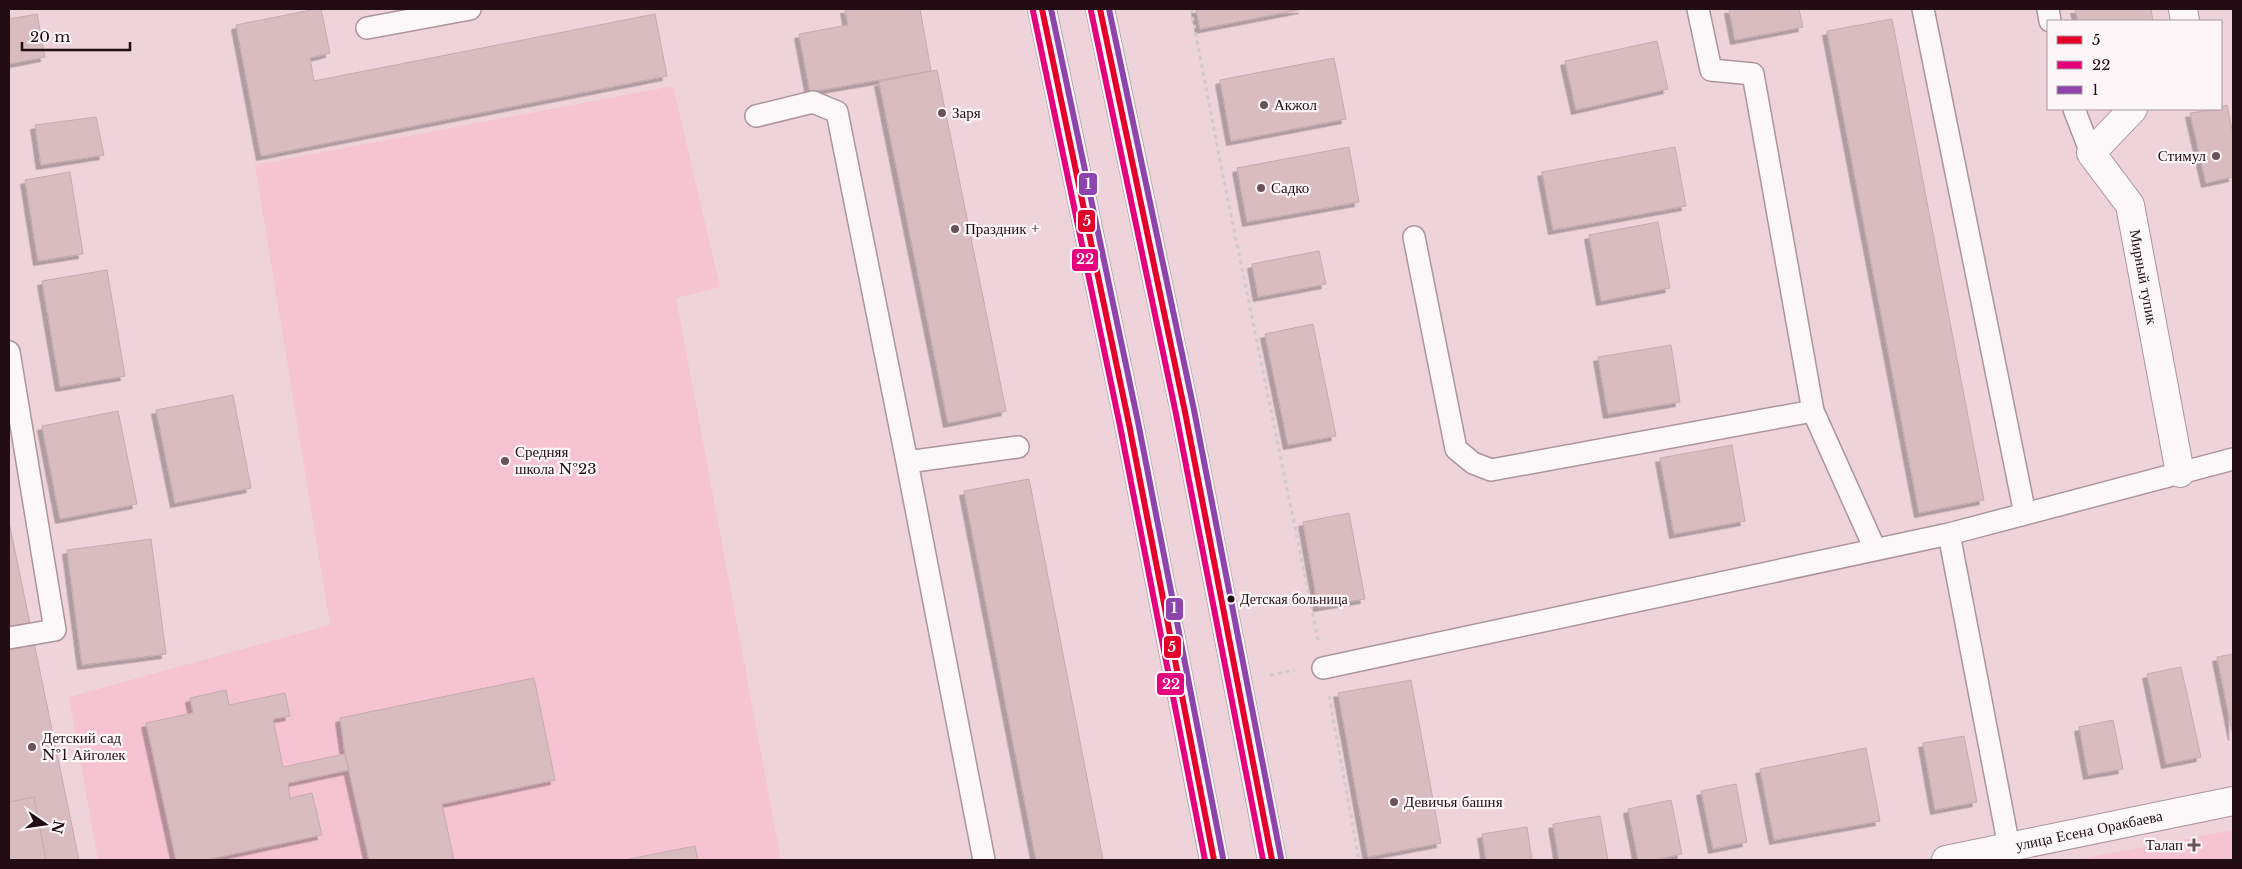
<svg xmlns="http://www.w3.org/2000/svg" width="2242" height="869" viewBox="0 0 2242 869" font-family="'Libre Baskerville',serif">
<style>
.built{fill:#f5c3d1}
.building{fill:#d9bcbf;stroke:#c3abae;filter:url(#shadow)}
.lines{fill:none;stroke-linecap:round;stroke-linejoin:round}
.service-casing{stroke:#ab959b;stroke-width:24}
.minor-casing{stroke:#ab959b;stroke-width:30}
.primary-casing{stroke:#aea9b2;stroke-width:30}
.path{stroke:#d1cacc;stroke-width:3;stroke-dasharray:4 4;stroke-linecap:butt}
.service{stroke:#fcf8f9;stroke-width:21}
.minor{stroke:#fcf8f9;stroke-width:28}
.primary{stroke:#ebecf0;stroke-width:28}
.bus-1-casing{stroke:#fdf6f8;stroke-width:10}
.bus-2-casing{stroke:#fdf6f8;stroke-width:10}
.bus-3-casing{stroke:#fdf6f8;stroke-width:10}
.bus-1{stroke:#e4002b;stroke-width:6}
.bus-2{stroke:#e5007d;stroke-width:6}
.bus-3{stroke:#8e44ad;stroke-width:6}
.poi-dot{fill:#695259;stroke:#fdf6f8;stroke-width:2}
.bus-dot{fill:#220d14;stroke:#fdf6f8;stroke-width:2}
.labels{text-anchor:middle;stroke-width:4.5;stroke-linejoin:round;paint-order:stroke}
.bus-label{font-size:14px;fill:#220d14;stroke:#fdf6f8;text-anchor:start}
.poi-label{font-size:15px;fill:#220d14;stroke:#fdf6f8;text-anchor:start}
.street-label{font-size:15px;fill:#220d14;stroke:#fdf6f8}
.line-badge{stroke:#fdf6f8;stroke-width:2}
.badge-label{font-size:14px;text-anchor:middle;font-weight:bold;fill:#fff}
</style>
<defs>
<filter id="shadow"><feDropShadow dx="-4.5" dy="4.5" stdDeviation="0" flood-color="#0004"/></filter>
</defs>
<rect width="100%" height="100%" fill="#eed3da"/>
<!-- built -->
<path class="built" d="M 673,86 L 720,287 L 676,298 L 781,860 L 98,860 L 69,697 L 330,625 L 255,165 Z
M 2233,830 L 2233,860 L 2075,860 Z"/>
<!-- building -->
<path class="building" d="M 316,9 L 321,9 L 330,53 L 310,58 L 314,81 L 655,14 L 667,76 L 261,156 L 236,25 Z
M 845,9 L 920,9 L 931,71 L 810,92 L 799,34 L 848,25 Z
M 1196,9 L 1303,9 L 1200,29 Z
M 1729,9 L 1799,9 L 1803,27 L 1735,40 Z
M 2075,9 L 2151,9 L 2153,21 L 2078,21 Z
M 37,14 L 45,57 L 9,64 L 9,19 Z
M 1892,19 L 1984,500 L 1919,513 L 1827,31 Z
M 1657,41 L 1668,89 L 1576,110 L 1565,61 Z
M 1334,58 L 1346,119 L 1231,141 L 1220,80 Z
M 937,70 L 1006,411 L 948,423 L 879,82 Z
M 2227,105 L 2233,134 L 2233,177 L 2206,183 L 2190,113 L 2221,109 L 2221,107 Z
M 96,117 L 104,155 L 41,165 L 35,125 Z
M 1349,147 L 1359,202 L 1247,222 L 1237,168 Z
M 1675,147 L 1686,206 L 1553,230 L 1542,172 Z
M 70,172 L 83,254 L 38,261 L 25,180 Z
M 1658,222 L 1670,288 L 1601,301 L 1589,235 Z
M 1319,251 L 1326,284 L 1258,297 L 1252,264 Z
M 107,270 L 125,376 L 60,387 L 42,281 Z
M 1313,324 L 1336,436 L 1288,445 L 1265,334 Z
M 1671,345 L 1680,402 L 1608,414 L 1598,357 Z
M 233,395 L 251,488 L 175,503 L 156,410 Z
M 118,411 L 137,504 L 60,519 L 42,426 Z
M 1732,445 L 1745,521 L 1674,534 L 1660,458 Z
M 1029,479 L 1103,860 L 1036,860 L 964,491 Z
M 1349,513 L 1365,599 L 1318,607 L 1303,522 Z
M 9,522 L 79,860 L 9,860 Z
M 151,539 L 166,654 L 82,665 L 67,550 Z
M 2233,654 L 2233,736 L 2217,657 Z
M 2181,667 L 2201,757 L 2166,764 L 2147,674 Z
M 534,678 L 555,780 L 442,804 L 454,860 L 369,860 L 345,754 L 340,718 Z
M 1411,680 L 1441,843 L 1368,857 L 1338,693 Z
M 226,690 L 229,705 L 285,693 L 290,716 L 273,719 L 283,767 L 345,754 L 349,770 L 288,783 L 290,798 L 312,793 L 322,835 L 205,860 L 176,860 L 146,723 L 193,713 L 190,698 Z
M 2113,720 L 2123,769 L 2088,775 L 2079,727 Z
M 1964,736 L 1977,802 L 1935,810 L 1923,743 Z
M 1866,748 L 1880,821 L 1774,840 L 1760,769 Z
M 1736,784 L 1747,842 L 1713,849 L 1701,791 Z
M 34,797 L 46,860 L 9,860 L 9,802 Z
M 1671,800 L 1682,854 L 1654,860 L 1638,860 L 1628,809 Z
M 1600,816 L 1608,860 L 1559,860 L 1553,824 Z
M 1527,827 L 1532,860 L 1486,860 L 1482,834 Z
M 695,846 L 698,860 L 625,860 Z"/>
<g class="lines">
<defs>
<path id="service" d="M 1698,9 L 1711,70 L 1753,74 L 1813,411 L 1875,549
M 1923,9 L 2025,514
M 2048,9 L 2050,21
M 367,28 L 470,9
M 2074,109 L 2091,153
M 756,116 L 813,102 L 837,112 L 907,462
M 1414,237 L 1456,449 L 1473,463 L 1491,470 L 1813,411
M 9,352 L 55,630 L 9,638
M 1949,534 L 2009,847
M 1323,668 L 1949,534 L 2233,459
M 984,860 L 907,462 L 1018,447"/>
<g id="minor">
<path d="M 2183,9 L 2185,21"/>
<path id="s1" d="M 2133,109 L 2091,153 L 2130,205 L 2180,473"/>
<path id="s2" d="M 1946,860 L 2233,801"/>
</g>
<path id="primary" d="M 1042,9 L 1129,424 L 1214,860
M 1100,9 L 1185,412 L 1272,860"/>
</defs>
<!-- service casing -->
<use href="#service" class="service-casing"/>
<!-- minor casing -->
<use href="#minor" class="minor-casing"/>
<!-- primary casing -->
<use href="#primary" class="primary-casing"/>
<!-- path -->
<path class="path" d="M 1191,9 L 1221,166 L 1318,640
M 1270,675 L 1295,670
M 1329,696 L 1359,860"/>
<!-- service -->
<use href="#service" class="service"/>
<!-- minor -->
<use href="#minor" class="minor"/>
<!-- primary -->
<use href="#primary" class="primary"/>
<defs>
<path id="bus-1" d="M 1042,9 L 1129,424 L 1214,860
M 1100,9 L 1185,412 L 1272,860"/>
<path id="bus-2" d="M 1033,11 L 1120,426 L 1205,860
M 1091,11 L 1176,414 L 1263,860"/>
<path id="bus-3" d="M 1051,9 L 1138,422 L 1223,858
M 1109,9 L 1194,410 L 1281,858"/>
</defs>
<!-- bus-1 casing -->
<use href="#bus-1" class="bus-1-casing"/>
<!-- bus-2 casing -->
<use href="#bus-2" class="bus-2-casing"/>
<!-- bus-3 casing -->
<use href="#bus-3" class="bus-3-casing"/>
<!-- bus-1 -->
<use href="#bus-1" class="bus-1"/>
<!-- bus-2 -->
<use href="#bus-2" class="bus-2"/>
<!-- bus-3 -->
<use href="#bus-3" class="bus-3"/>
</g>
<!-- markers -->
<g class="poi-dot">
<circle cx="1264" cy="105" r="5"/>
<circle cx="942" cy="113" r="5"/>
<circle cx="2216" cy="156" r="5"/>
<circle cx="1261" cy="188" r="5"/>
<circle cx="955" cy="229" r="5"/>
<circle cx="505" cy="461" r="5"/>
<circle cx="32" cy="747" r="5"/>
<circle cx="1394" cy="802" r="5"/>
<path d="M2191.5 837.5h5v5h5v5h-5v5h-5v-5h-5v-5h5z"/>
</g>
<circle class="bus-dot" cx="1231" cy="599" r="4.5"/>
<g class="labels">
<!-- bus labels -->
<g class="bus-label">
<text x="1240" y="604">Детская больница</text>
</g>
<!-- poi labels -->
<g class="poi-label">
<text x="1274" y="110">Акжол</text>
<text x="952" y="118">Заря</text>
<text x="2206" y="161" text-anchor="end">Стимул</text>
<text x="1271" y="193">Садко</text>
<text x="965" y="234">Праздник +</text>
<text x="515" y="457">Средняя<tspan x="515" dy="17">школа №23</tspan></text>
<text x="42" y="743">Детский сад<tspan x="42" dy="17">№1 Айголек</tspan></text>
<text x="1404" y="807">Девичья башня</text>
<text x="2183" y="850" text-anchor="end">Талап</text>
</g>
<!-- street labels -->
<g class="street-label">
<text dy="5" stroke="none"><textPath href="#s1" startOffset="199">Мирный тупик</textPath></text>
<text dy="5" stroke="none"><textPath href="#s2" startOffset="146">улица Есена Оракбаева</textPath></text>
</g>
</g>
<g class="line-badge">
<rect x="1078" y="172" width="20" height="24" rx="5" fill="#8e44ad"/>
<rect x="1077" y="209" width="19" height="24" rx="5" fill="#e4002b"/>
<rect x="1071" y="248" width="28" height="24" rx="5" fill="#e5007d"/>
<rect x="1165" y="597" width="19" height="24" rx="5" fill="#8e44ad"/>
<rect x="1163" y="635" width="19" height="24" rx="5" fill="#e4002b"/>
<rect x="1156" y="672" width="29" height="24" rx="5" fill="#e5007d"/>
</g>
<g class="badge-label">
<text x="1088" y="189">1</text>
<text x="1087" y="226">5</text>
<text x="1085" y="264">22</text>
<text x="1174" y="613">1</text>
<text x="1172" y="652">5</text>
<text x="1171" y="689">22</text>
</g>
<!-- border -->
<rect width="2242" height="869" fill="none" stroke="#220d14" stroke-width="20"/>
<!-- legend -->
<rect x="2047" y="20" width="175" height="90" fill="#fdf6f8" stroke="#a5999d"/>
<rect x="2057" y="36" width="25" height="8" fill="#e4002b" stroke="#a5999d"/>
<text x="2092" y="45" font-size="15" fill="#220d14">5</text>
<rect x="2057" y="61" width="25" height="8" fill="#e5007d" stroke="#a5999d"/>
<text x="2092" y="70" font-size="15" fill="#220d14">22</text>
<rect x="2057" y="86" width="25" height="8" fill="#8e44ad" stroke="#a5999d"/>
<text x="2092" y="95" font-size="15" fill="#220d14">1</text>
<!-- north arrow -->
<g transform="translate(45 824) rotate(103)" stroke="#fdf6f8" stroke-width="4" paint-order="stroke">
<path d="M0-4L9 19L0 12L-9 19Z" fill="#220d14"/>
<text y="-8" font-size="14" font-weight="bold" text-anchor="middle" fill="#220d14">N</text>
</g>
<!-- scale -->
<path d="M22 42v8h108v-8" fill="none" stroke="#220d14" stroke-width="2.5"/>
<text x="30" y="42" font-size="15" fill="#220d14" stroke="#fdf6f8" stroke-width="4" paint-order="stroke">20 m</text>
</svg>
